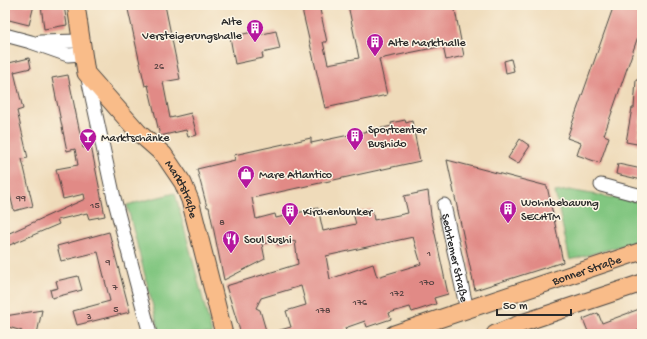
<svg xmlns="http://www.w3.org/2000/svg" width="647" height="339" viewBox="0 0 647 339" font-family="'Gochi Hand',sans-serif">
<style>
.green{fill:#81c680;stroke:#567856}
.building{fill:#e18a86;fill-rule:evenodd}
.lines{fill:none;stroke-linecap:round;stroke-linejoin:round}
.minor-casing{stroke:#484540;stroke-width:15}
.major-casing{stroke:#484540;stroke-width:19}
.minor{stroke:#fff;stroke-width:13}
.major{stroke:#f9bc89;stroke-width:17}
.labels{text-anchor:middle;stroke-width:3;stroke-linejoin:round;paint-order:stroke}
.number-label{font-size:10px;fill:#584342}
.poi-label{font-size:12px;fill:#2b2b2b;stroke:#fcf5e5;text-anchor:start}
.street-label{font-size:12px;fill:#2b2b2b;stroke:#fcf5e5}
</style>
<rect width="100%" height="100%" fill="#fcf5e5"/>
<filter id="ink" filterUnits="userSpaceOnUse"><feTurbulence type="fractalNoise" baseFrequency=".025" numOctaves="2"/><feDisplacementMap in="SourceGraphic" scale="8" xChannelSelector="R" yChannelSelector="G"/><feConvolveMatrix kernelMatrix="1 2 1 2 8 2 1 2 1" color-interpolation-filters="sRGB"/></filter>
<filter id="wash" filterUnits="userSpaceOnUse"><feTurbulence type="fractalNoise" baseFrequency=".012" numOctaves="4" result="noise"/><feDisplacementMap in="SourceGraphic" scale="16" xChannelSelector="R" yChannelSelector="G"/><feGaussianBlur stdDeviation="0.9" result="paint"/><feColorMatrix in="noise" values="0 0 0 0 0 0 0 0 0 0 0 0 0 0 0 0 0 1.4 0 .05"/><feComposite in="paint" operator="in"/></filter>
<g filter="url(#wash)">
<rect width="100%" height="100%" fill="#efdbba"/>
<!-- green -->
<path class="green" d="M 569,190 L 642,203 L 642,240 L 570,260 L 555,192 Z
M 175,193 L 212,334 L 160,334 L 127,205 Z"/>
<g id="blocks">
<!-- building -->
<path class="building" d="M 5,5 L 34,5 L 29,25 L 5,19 Z
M 41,5 L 64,5 L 67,25 L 44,29 Z
M 127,5 L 165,5 L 180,79 L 163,82 L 170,118 L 191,113 L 197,135 L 188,137 L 186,130 L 160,136 L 148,85 L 145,86 Z
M 301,5 L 319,5 L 327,42 L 323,42 L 328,64 L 359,58 L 348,5 L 454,5 L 464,56 L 446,60 L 443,46 L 379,59 L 387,95 L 325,108 Z
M 614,5 L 642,5 L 642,25 L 604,135 L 609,137 L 600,163 L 577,155 L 581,143 L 567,138 Z
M 257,31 L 258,35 L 276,31 L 280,49 L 262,53 L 263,58 L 235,64 L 230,37 Z
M 29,58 L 31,68 L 14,72 L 23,109 L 17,111 L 28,158 L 22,159 L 33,206 L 14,211 L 5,173 L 5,163 L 9,162 L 5,145 L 5,64 Z
M 511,59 L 514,71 L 506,73 L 504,61 Z
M 68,75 L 83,148 L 91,146 L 105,216 L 89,219 L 87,213 L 57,220 L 59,224 L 5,247 L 5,235 L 85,199 L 84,194 L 63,199 L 56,169 L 78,165 L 75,149 L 67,151 L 52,78 Z
M 636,80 L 642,80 L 642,108 L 638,135 L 642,136 L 642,145 L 626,142 L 632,108 L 634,108 Z
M 405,120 L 406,123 L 412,121 L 420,161 L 252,198 L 256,219 L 275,214 L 276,218 L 318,208 L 323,231 L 356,224 L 353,213 L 372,209 L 374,220 L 408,213 L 404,196 L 428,191 L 431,215 L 448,294 L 434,298 L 436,304 L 412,312 L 410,307 L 389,313 L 391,319 L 367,327 L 365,321 L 345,328 L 347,334 L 274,334 L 273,332 L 291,327 L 286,311 L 306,305 L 301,286 L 261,298 L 256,308 L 260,310 L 267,334 L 241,334 L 226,286 L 298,264 L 295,241 L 278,245 L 277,241 L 262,244 L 265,259 L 224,280 L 209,207 L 207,207 L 197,169 L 235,160 L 234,155 L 311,138 L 311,143 L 392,126 L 391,123 ZM 413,237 L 421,264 L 377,277 L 373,264 L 330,279 L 326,256 Z
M 520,139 L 530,146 L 518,164 L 508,158 Z
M 447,160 L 547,186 L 563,262 L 475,290 Z
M 618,164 L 642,169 L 642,180 L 616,174 Z
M 109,232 L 130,312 L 77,325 L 73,311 L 110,301 L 98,252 L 61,261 L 57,246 Z
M 78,276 L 82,290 L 52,298 L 50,290 L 58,288 L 56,281 Z
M 642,308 L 642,329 L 630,334 L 589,334 L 583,319 L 598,313 L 602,323 Z
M 42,310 L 37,334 L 21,334 L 22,331 L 5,326 L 5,316 Z"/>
</g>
</g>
<g filter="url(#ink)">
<use href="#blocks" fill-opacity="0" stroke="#484540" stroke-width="1"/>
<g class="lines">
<defs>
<g id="minor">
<path d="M 5,35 L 31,42 L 68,55 L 82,54"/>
<path d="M 40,42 L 80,41"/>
<path d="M 87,74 L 114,198 L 150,334"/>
<path d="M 601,185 L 642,196"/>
<path id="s1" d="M 444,205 L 467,310"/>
</g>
<g id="major">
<path id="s2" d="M 76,5 L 86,73 L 139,133 L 164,155 L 183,183 L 190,200 L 224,334"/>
<path id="s3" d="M 394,334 L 642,251"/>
<path d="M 495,334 L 522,323 L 642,283"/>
</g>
</defs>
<!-- minor casing -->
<use href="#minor" class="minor-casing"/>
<!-- major casing -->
<use href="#major" class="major-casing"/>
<!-- minor -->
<use href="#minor" class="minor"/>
<!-- major -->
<use href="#major" class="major"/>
</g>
</g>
<!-- icons -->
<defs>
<symbol id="building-pin" viewBox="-11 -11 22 30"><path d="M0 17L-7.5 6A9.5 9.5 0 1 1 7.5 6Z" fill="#b5179e" stroke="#fcf5e5"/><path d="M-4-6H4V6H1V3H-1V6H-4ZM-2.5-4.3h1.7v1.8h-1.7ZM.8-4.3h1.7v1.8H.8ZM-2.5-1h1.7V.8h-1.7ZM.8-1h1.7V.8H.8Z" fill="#fff"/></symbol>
<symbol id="bar-pin" viewBox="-11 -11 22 30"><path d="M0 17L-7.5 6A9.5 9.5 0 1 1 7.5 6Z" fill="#b5179e" stroke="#fcf5e5"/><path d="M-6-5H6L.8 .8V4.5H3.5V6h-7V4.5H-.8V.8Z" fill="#fff"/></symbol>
<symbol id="shop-pin" viewBox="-11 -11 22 30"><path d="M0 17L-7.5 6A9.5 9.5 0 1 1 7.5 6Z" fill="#b5179e" stroke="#fcf5e5"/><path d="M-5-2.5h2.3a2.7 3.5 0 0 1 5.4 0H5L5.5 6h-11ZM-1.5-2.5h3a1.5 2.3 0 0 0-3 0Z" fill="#fff"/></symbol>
<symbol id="restaurant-pin" viewBox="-11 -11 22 30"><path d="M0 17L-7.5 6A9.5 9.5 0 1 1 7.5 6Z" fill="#b5179e" stroke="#fcf5e5"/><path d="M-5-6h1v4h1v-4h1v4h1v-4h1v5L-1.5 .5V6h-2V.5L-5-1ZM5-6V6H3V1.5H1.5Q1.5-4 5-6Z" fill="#fff"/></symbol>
</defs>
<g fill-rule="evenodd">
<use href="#building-pin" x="245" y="18" width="20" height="27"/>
<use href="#building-pin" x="365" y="32" width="20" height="27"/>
<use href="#building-pin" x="345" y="126" width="20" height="27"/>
<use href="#bar-pin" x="78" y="127" width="20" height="27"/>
<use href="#shop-pin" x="236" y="164" width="20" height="27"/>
<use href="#building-pin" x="498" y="199" width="20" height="27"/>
<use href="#building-pin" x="280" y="201" width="20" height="27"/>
<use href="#restaurant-pin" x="221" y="229" width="20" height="27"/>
</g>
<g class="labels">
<!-- number labels -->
<g class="number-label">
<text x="159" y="69">26</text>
<text x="21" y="201">99</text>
<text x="95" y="208">15</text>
<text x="222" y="225">8</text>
<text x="429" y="256">1</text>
<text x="108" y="265">9</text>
<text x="427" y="285">170</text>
<text x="115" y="290">7</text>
<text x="397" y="296">172</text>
<text x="360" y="305">176</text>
<text x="116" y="312">5</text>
<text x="323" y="313">178</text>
<text x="89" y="319">3</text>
</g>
<!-- poi labels -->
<g class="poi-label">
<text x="242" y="25" text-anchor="end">Alte<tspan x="242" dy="14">Versteigerungshalle</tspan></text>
<text x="388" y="46">Alte Markthalle</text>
<text x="368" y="133">Sportcenter<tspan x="368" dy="14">Bushido</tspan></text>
<text x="101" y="141">Marktschänke</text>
<text x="259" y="178">Mare Atlantico</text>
<text x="521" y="206">Wohnbebauung<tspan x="521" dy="14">SECHTM</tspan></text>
<text x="303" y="215">Kirchenbunker</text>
<text x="244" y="243">Soul Sushi</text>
</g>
<!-- street labels -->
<g class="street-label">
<text dy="4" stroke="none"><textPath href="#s2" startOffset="221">Marktstraße</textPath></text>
<text dy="4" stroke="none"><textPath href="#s1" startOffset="54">Sechtemer Straße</textPath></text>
<text dy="4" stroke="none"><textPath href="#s3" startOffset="203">Bonner Straße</textPath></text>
</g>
</g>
<!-- margin -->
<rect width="647" height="339" fill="none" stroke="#fcf5e5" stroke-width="20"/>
<!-- scale -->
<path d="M497 309v6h74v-6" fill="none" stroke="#2b2b2b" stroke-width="2"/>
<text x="503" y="309" font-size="12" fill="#2b2b2b" stroke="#fcf5e5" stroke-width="3" paint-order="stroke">50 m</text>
</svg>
